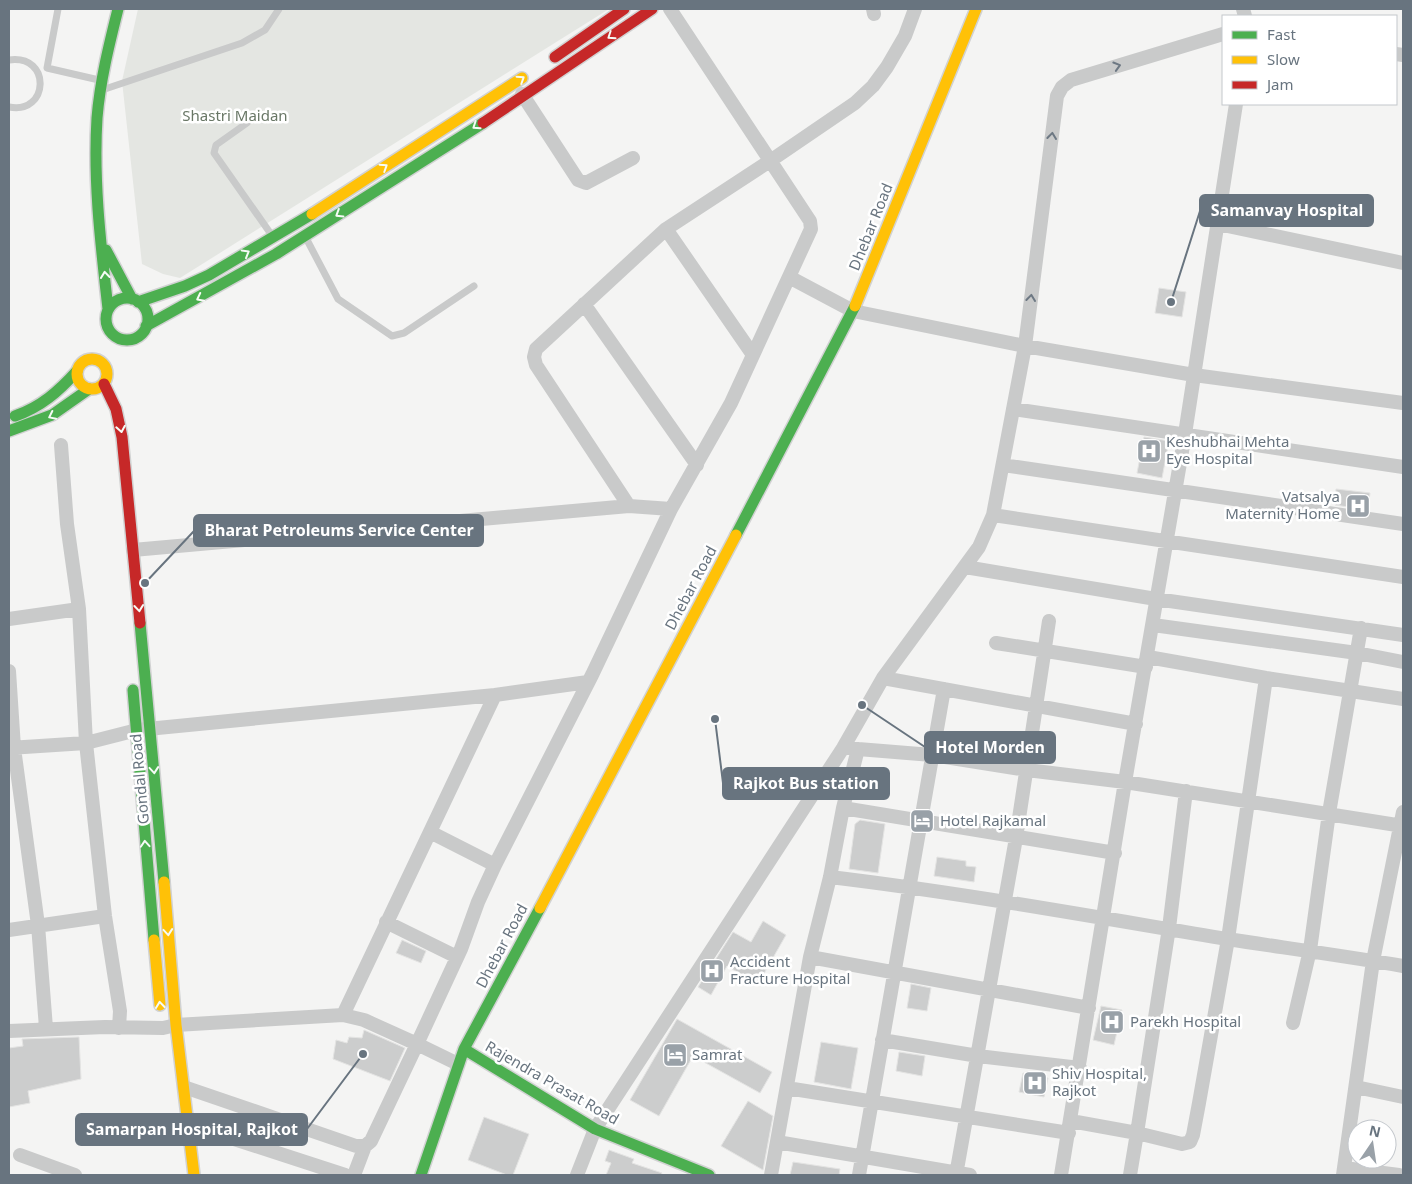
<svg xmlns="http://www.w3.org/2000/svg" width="1412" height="1184" viewBox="0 0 1412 1184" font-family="'Noto Sans',sans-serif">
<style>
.green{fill:#e4e6e2}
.building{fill:#cccdcd;stroke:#e4e4e3}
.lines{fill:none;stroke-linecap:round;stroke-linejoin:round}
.fast-casing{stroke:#d1d2d2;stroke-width:14}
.slow-casing{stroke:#d1d2d2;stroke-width:14}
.jam-casing{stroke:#d1d2d2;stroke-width:14}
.lane{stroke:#c9caca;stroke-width:7}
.street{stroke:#c9caca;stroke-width:14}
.fast{stroke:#4caf50;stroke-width:11}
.slow{stroke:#ffc107;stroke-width:11}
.jam{stroke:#c62828;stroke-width:11}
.oneway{stroke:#f6fbf6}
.oneway2{stroke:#6d7883}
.labels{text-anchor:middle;stroke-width:5;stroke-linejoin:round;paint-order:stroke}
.park-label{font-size:15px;fill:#697766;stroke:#fff}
.street-label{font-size:15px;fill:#68747f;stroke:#fff}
.poi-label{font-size:15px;fill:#68747f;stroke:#fff;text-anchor:start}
.leader{fill:none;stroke:#68747f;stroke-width:2}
.callout-dot{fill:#68747f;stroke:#fff;stroke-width:2}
.callout{fill:#68747f;stroke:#68747f;stroke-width:2}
.callout-label{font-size:16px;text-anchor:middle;font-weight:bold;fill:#fff}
</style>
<rect width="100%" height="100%" fill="#f4f4f3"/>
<!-- green -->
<path class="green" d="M 138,9 L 609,9 L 180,278 L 163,274 L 142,264 L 122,81 Z"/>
<!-- building -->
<path class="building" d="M 1159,288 L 1186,292 L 1182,317 L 1155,313 Z
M 1144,437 L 1169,441 L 1162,478 L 1137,473 Z
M 1336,489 L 1370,493 L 1368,510 L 1335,505 Z
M 860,820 L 885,824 L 878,873 L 849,869 L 855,824 Z
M 937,857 L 966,861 L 966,866 L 976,867 L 974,882 L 934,876 Z
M 763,921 L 786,935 L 758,984 L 727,966 L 711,995 L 698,987 L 733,932 L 751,942 Z
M 402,940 L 426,951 L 421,963 L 396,953 Z
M 911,984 L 931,988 L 927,1011 L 907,1008 Z
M 1101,1006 L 1122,1010 L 1114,1045 L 1093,1040 Z
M 677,1019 L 772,1072 L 760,1093 L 693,1056 L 659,1116 L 630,1100 Z
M 364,1030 L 405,1048 L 390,1081 L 333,1059 L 336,1040 L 347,1043 L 349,1037 L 362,1038 Z
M 79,1037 L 81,1079 L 28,1091 L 30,1103 L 9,1107 L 9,1048 L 23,1046 L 22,1039 Z
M 821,1042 L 858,1048 L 851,1089 L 814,1082 Z
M 899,1052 L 925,1056 L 922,1076 L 896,1071 Z
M 1023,1073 L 1048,1078 L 1044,1097 L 1019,1092 Z
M 748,1101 L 773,1116 L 763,1170 L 721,1146 Z
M 484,1117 L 529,1134 L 513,1175 L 507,1175 L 468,1160 Z
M 609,1150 L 634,1159 L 632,1163 L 662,1173 L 661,1175 L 606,1175 L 611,1163 L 605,1161 Z
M 793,1162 L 840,1169 L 839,1175 L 790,1175 Z"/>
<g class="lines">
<defs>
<path id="fast" d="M 106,250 L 132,299
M106 319a21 21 0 1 1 42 0a21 21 0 1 1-42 0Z
M 138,302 L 185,286 L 209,275 L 312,214
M 108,309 C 101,246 93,182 97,118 C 100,81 109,45 118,9
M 146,326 L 276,254 L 483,123
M 15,416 C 41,407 59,391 77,371
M 9,431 L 52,415 L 89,389
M 736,535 L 855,306
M 140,623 L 164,882
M 133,690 L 154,940
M 464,1049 L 595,1129 L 709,1175
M 421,1175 L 464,1049 L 540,908"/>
<path id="slow" d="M 312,214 L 522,78
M 855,306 L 976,9
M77 374a15 15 0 1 1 30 0a15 15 0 1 1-30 0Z
M 164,882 L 176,1025 L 194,1175
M 540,908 L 736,535
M 154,940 L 160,1005"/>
<path id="jam" d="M 555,57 L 624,9
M 483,123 L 652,9
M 104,384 L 116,409 L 122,437 L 140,623"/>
</defs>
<!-- fast casing -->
<use href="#fast" class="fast-casing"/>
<!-- slow casing -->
<use href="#slow" class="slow-casing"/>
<!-- jam casing -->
<use href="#jam" class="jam-casing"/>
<!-- lane -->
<path class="lane" d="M 58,9 L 47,68 L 99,80
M 9,60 C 52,54 49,115 9,107
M 102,90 L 242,43 L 265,30 L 279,9
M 247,123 L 216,145 L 214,153 L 273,237
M 306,238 L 338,299 L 392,336 L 404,333 L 474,286"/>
<!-- street -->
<path class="street" d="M 873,9 L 874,14
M 1243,9 L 1245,16
M 1396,54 L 1403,55
M 522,94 L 578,180 L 586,183 L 633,158
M 1218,224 L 1403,263
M 666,229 L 753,355
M 789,277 L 853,311 L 1025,346 L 1194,375 L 1403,403
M 584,304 L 697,465
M 1013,409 L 1403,467
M 61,445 L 67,524 L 79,609 L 86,743 L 105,916 L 120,1011 L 119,1028
M 1003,465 L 1403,524
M 671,509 L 629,506 L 536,365 L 534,357 L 536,349 L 666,229 L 770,161 L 855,103 L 873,86 L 887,67 L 905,36 L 915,9
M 993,515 L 1403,577
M 133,550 L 629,506
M 965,567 L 1156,599 L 1403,635
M 9,619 L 79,609
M 1153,625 L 1357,653 L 1403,662
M 996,643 L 1146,667
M 1148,657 L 1266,678 L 1403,699
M 9,671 L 14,748 L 38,925 L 46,1028
M 883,678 L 1136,724
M 9,748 L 86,743 L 137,730 L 495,695
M 858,749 L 932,755 L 1027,770 L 1125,782 L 1403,826
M 1186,791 L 1169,928 L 1137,1133 L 1182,1144 L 1190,1142 L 1193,1135 L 1199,1103 L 1228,939 L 1266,678
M 843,808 L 1115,853
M 430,832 L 495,865
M 830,877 C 963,893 1095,917 1227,939 C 1286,948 1345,956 1403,966
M 386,922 L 457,957
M 9,930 L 105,916
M 810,957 L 1089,1008
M 1293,1023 L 1310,950 L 1329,813 L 1361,628
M 9,1031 L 105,1027 L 163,1028 L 176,1025 L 343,1015 L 495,695 L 588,682
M 882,1040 L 978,1056 L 1080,1068
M 458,1064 L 417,1044 L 461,949 L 478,902 L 495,865 L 592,675 L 671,509 L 731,403 L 811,229 L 810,221 L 670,9
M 184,1087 L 356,1146 L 365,1146 L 371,1141 L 417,1044 L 364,1020 L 343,1015
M 1356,1087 L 1403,1097
M 787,1088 L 1069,1133
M 1071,1121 L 1137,1133 L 1130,1175
M 188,1124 L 345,1175
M 777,1142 L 970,1175
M 20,1155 L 75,1175
M 1344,1168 L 1399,1175
M 354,1175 L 365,1146
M 577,1175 L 595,1129 L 843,748 L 883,678 L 979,547 L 993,515 L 1025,346 L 1057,96 L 1062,87 L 1071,80 L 1223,34
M 771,1175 L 810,957 L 830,877 L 843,808 L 858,749 L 849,748
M 859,1175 L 944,689
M 956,1175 L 1016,838 L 1049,621
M 1061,1175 L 1125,782 L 1185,434 L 1236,104
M 1343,1175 L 1373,961 L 1403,812"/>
<!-- fast -->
<use href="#fast" class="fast"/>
<!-- slow -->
<use href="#slow" class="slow"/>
<!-- jam -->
<use href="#jam" class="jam"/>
</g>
<!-- one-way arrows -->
<defs><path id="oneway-chevron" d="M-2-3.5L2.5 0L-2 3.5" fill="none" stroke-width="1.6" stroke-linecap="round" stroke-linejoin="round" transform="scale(1.25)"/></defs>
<g class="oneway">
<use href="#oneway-chevron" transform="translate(611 36) rotate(146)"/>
<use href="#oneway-chevron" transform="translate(521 79) rotate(-33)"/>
<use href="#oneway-chevron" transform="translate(476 126) rotate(146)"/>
<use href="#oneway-chevron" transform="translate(384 167) rotate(-33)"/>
<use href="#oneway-chevron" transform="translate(339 214) rotate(148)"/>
<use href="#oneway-chevron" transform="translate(246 253) rotate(-30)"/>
<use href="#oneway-chevron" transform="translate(105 275) rotate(-96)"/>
<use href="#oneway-chevron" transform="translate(200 298) rotate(153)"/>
<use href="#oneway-chevron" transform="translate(52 416) rotate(154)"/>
<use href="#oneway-chevron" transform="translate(121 429) rotate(80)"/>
<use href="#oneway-chevron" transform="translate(139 608) rotate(84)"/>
<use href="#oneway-chevron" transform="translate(154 770) rotate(85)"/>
<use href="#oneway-chevron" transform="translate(145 844) rotate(-94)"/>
<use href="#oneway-chevron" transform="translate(168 932) rotate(85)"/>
<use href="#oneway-chevron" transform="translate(160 1005) rotate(-96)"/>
</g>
<g class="oneway2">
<use href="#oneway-chevron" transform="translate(1117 66) rotate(-17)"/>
<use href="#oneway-chevron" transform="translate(1052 136) rotate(-83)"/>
<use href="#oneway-chevron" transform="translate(1031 298) rotate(-83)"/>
</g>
<!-- icons -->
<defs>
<symbol id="hospital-square" viewBox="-11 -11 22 22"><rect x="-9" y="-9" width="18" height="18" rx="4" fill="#99a1a8" stroke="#fff"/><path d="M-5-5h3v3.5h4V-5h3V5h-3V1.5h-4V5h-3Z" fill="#fff"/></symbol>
<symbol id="hotel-square" viewBox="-11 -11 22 22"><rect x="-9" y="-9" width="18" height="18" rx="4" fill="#99a1a8" stroke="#fff"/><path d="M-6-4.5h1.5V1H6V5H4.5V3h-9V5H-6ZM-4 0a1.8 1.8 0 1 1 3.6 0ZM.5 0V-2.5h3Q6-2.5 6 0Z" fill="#fff"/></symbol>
</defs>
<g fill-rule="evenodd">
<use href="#hospital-square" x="1135" y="437" width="28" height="28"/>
<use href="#hospital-square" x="1344" y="492" width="28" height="28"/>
<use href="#hotel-square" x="908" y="807" width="28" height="28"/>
<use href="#hospital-square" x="698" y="957" width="28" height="28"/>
<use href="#hospital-square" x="1098" y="1008" width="28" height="28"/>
<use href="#hotel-square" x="661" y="1041" width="28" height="28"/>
<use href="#hospital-square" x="1021" y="1069" width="28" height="28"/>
</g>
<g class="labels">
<!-- park labels -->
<g class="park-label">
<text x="235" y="121">Shastri Maidan</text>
</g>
<!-- street labels -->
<g class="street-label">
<text transform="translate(871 227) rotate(-68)" y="5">Dhebar Road</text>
<text transform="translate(691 588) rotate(-62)" y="5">Dhebar Road</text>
<text transform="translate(140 779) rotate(-95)" y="5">Gondal Road</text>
<text transform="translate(502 946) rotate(-62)" y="5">Dhebar Road</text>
<text transform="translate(552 1083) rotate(30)" y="5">Rajendra Prasat Road</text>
</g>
<!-- poi labels -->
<g class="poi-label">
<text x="1166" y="447">Keshubhai Mehta<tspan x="1166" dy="17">Eye Hospital</tspan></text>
<text x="1340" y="502" text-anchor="end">Vatsalya<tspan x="1340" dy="17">Maternity Home</tspan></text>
<text x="940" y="826">Hotel Rajkamal</text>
<text x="730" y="967">Accident<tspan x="730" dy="17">Fracture Hospital</tspan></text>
<text x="1130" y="1027">Parekh Hospital</text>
<text x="692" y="1060">Samrat</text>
<text x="1052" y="1079">Shiv Hospital,<tspan x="1052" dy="17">Rajkot</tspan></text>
</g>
</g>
<!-- callouts -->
<path class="leader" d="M1171 302L1200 211M145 583L194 531M862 705L925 747M715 719L723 783M363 1054L307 1129"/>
<g class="callout-dot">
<circle cx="1171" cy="302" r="5"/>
<circle cx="145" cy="583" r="5"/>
<circle cx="862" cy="705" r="5"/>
<circle cx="715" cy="719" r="5"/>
<circle cx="363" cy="1054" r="5"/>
</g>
<g class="callout">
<rect x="1200" y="195" width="173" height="31" rx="5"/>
<rect x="194" y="515" width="289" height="31" rx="5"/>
<rect x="925" y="732" width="130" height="31" rx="5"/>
<rect x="723" y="768" width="166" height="31" rx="5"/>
<rect x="76" y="1114" width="231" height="31" rx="5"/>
</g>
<g class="callout-label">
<text x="1287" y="216">Samanvay Hospital</text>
<text x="339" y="536">Bharat Petroleums Service Center</text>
<text x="990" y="753">Hotel Morden</text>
<text x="806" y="789">Rajkot Bus station</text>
<text x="192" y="1135">Samarpan Hospital, Rajkot</text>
</g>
<!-- border -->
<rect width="1412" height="1184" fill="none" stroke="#68747f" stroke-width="20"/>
<!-- legend -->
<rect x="1222" y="15" width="175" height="90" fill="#ffffff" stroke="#c3c7cc"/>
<rect x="1232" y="31" width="25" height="8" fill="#4caf50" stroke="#c3c7cc"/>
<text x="1267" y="40" font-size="15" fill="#68747f">Fast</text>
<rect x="1232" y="56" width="25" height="8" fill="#ffc107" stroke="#c3c7cc"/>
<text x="1267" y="65" font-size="15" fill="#68747f">Slow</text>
<rect x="1232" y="81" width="25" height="8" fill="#c62828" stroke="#c3c7cc"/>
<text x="1267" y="90" font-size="15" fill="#68747f">Jam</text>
<!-- north arrow -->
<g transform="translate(1372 1144) rotate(13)"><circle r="24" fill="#ffffff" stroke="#c3c7cc"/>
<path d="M0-4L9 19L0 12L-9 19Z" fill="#99a1a8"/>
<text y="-8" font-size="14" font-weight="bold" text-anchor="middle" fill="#68747f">N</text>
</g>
</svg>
